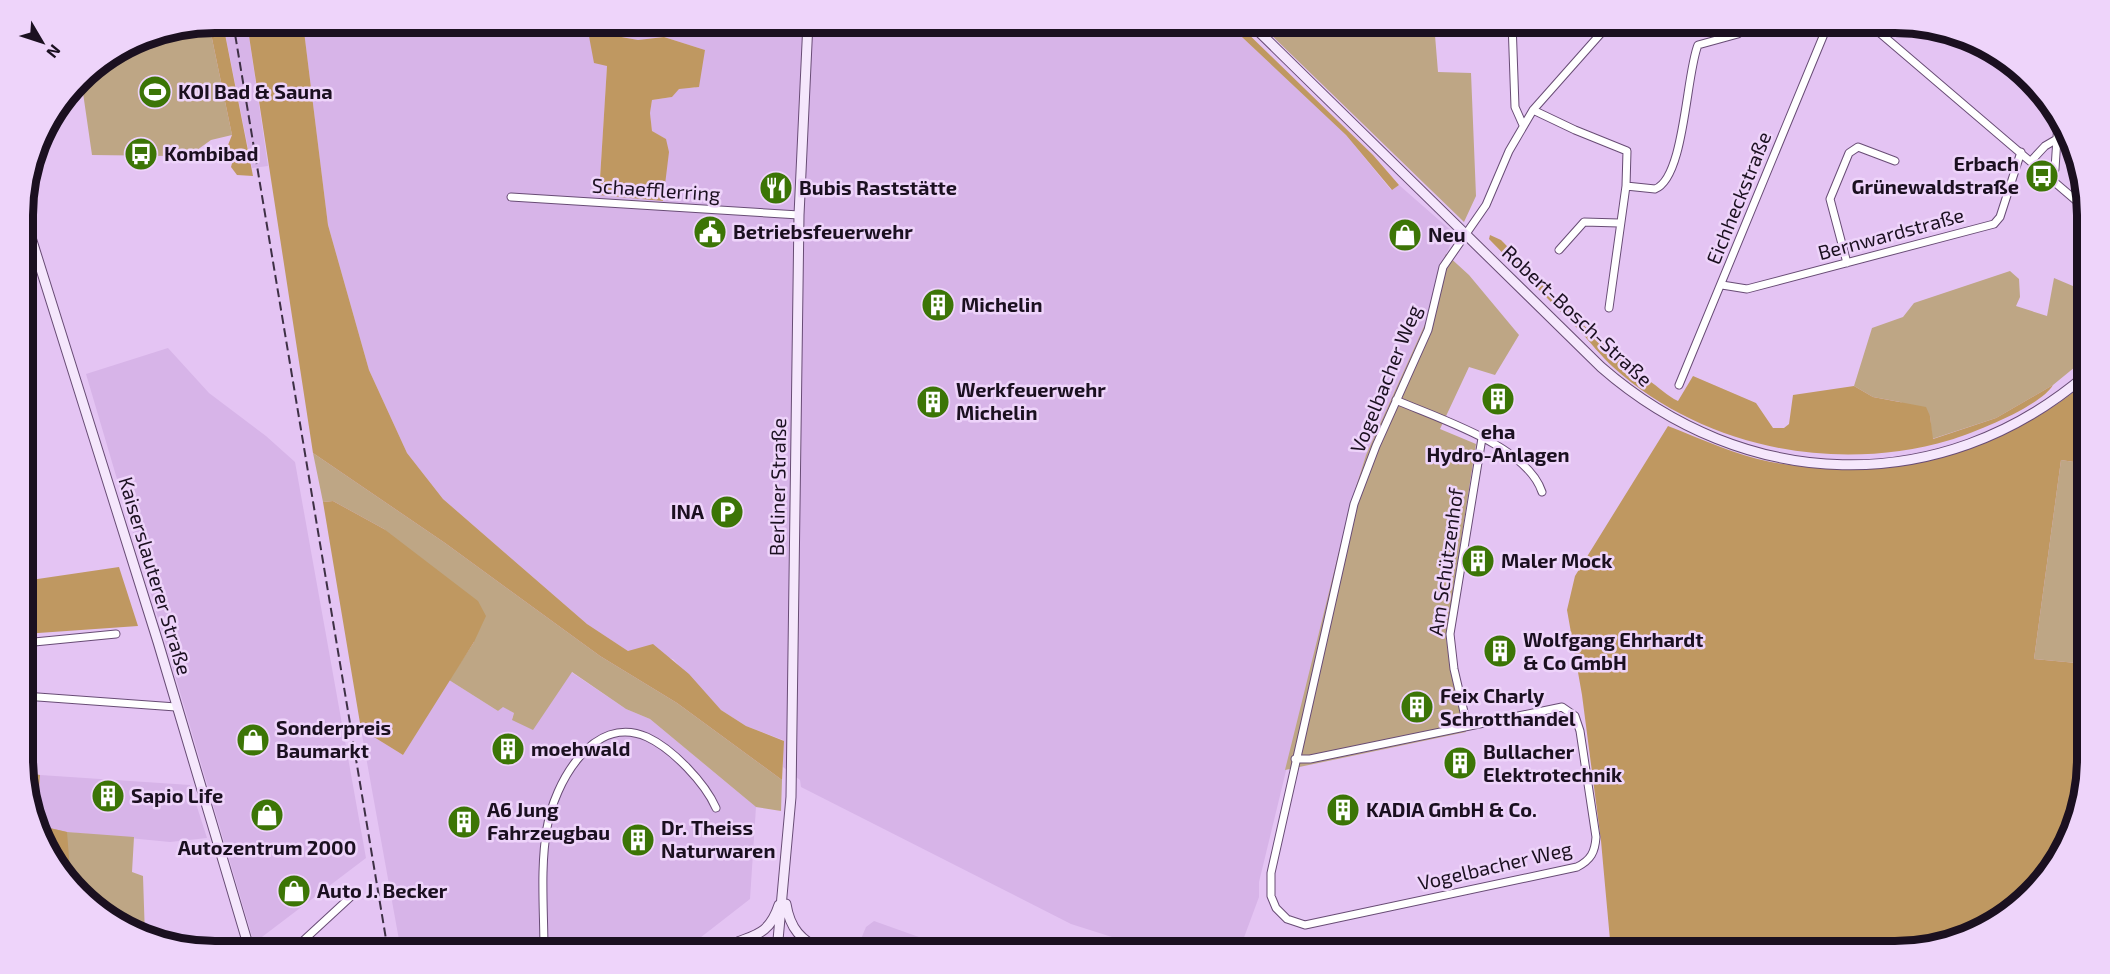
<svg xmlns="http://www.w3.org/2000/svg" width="2110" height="974" viewBox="0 0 2110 974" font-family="'Exo 2',sans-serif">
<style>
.built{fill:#d7b4e8;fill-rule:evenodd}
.green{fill:#bea685}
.forest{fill:#bf9861}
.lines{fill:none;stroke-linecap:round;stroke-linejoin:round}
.street-casing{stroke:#684c75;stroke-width:9}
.secondary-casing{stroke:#684c75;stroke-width:11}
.street{stroke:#fff;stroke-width:7}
.secondary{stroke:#f5e7fc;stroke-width:9}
.rail{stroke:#3e3045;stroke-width:2;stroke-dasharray:9 4.5;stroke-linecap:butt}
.labels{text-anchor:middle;stroke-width:5;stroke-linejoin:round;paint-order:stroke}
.poi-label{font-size:20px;font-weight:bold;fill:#1b1020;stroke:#eed4fa;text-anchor:start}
.street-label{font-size:20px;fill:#1b1020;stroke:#eed4fa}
.rim{fill:none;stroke:#1b1020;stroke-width:8}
</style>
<rect width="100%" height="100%" fill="#e4c4f3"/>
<!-- built -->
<path class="built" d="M 223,23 L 247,23 L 268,166 L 252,168 Z
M 303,23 L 1227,23 L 1346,135 L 1391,190 L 1399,185 L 1455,234 L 1441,266 L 1430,313 L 1366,455 L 1351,503 L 1259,882 L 1259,897 L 1239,951 L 1156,951 L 1071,924 L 801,787 L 800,780 L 783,767 L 783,740 L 746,726 L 721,710 L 673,659 L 628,651 L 587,624 L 443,499 L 407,453 L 369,370 L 328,225 ZM 588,31 L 638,40 L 664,37 L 705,50 L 695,88 L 679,88 L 672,97 L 652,100 L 650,113 L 652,132 L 666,139 L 599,195 L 607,66 Z
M 168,348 L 209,393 L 266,436 L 295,462 L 366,858 L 254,943 L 86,374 Z
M 571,672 L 626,709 L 650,719 L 756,807 L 750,899 L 696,941 L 695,951 L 401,951 L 361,729 L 403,755 L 449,680 L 498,711 L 503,706 L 514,713 L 512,719 Z
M 40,775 L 190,785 L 207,838 L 170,842 L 67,832 L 41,826 L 37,817 Z
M 874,921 L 958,951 L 856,951 L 866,927 Z"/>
<!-- green -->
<path class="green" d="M 1259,23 L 1434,23 L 1438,72 L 1471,73 L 1476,196 L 1464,222 Z
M 209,24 L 232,135 L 211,140 L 197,150 L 172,156 L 92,155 L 81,79 L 88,70 L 141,37 Z
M 1446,254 L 1469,275 L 1519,335 L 1495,375 L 1469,367 L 1440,429 L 1476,444 L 1446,637 L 1451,674 L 1466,732 L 1285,770 L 1351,503 L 1366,455 L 1430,313 L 1441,266 Z
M 2010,271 L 2019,279 L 2020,297 L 2016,306 L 2047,316 L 2054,278 L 2080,289 L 2080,353 L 2086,351 L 2086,358 L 2053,385 L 1996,418 L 1932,439 L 1930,416 L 1900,402 L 1873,397 L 1854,386 L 1872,328 L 1903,317 L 1914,303 Z
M 313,453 L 445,543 L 600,656 L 677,703 L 782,780 L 781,811 L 756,807 L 650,719 L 626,709 L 572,672 L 533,730 L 512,720 L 514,713 L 503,707 L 498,711 L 449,680 L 474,642 L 384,529 L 333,501 L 323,502 Z
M 2061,460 L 2087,464 L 2087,664 L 2034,659 Z
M 41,826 L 67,832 L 134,837 L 132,872 L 143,876 L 145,937 L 62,876 Z"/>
<!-- forest -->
<path class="forest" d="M 223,23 L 224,29 L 253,176 L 237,175 L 231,167 L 234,156 L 228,145 L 232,135 L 209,24 Z
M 247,23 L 303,23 L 328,225 L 369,370 L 407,453 L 443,499 L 587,624 L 628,651 L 653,644 L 689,674 L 721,710 L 746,726 L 784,741 L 782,780 L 677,703 L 600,656 L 445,543 L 313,453 Z
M 1227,23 L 1237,23 L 1373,155 L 1399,185 L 1392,190 L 1346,135 Z
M 588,31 L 638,40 L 664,37 L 705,50 L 699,87 L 679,89 L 672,97 L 652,100 L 650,113 L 652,131 L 666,139 L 669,152 L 663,201 L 599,195 L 607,66 L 594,63 Z
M 1490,235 L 1501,240 C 1548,287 1594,342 1648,380 C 1659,387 1667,396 1678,401 L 1693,376 L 1756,403 L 1773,428 L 1784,428 L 1789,424 L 1793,395 L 1854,386 L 1873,397 L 1926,407 L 1930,416 L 1933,439 L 1996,418 L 2053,385 C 2041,406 1974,433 1950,440 C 1835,474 1703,448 1613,367 C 1601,356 1590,342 1579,330 C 1549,300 1519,270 1489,239 Z
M 2086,382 L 2087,464 L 2061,460 L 2034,659 L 2087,664 L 2087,760 L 2073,833 L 2040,886 L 2002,919 L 1908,951 L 1611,951 L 1601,841 L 1582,695 L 1567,610 L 1575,576 L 1668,426 C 1702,439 1735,455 1771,462 C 1882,482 2000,455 2086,382 Z
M 333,501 L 384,529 L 478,601 L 486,616 L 474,642 L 403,755 L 361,729 L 323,502 Z
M 119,567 L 138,626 L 24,634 L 24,581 Z
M 24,772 L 40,775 L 37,817 L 24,785 Z
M 41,826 L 67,832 L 71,883 L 62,876 Z"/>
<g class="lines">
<defs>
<path id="street" d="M 1512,22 L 1515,107 L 1523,125
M 1867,22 L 2086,209
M 1533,110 L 1575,130 L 1627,151 L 1626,186 L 1609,308
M 2031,161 L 2045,146 L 2057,139
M 2052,179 L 2055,169 L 2058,122
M 1626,186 L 1655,189 C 1685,178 1686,73 1698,45 L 1738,34 L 1746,28 L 1747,22
M 511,197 L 799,215
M 1559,250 L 1584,222 L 1619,223
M 1847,263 L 1830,199 L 1849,153 L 1858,147 L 1895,161
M 1722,285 L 1747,289 L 1994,224 L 2000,217 L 2021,152
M 1679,385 L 1829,22
M 1396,400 C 1439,419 1527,446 1542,492
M 24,643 L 116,634
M 24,696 L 176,707
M 1467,725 L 1454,669 L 1450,634 L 1482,438
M 1295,759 L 1310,759 L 1562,707 L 1575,716 L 1580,731 L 1596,837 C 1595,852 1591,860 1577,867 L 1305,925 L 1287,919 L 1276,908 L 1271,896 L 1271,873 L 1354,504 L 1376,446 L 1428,330 L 1443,267 L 1486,205 L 1509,151 L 1533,110 L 1611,22
M 292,951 L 357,891
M 544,951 C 544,911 540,867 547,828 C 554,784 593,713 647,737 C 673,749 705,783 716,808"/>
<path id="secondary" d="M 1249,22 L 1601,367 C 1744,492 1940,500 2086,375
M 23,212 L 158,642 L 250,951
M 786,904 C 790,929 801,940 823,951
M 720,951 C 747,933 767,942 779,905
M 777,951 L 791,797 L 799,215 L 808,22"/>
</defs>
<!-- street casing -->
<use href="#street" class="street-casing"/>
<!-- secondary casing -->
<use href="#secondary" class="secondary-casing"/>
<!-- street -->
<use href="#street" class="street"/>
<!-- secondary -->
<use href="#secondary" class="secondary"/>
<!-- rail -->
<path class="rail" d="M 233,22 L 388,951"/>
</g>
<!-- icons -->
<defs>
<symbol id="stadium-disc" viewBox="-11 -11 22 22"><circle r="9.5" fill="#3c7506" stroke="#eed4fa"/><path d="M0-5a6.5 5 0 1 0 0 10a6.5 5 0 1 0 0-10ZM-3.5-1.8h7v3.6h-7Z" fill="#fff"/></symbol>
<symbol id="bus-disc" viewBox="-11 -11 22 22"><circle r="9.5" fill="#3c7506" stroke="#eed4fa"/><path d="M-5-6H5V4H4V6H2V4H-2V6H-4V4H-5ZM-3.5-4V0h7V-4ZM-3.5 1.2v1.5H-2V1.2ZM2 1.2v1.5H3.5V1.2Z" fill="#fff"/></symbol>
<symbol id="restaurant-disc" viewBox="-11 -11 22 22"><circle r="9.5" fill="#3c7506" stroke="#eed4fa"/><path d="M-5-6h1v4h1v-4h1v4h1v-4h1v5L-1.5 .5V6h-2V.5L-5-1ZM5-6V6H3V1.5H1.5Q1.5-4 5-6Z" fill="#fff"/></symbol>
<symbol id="civic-disc" viewBox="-11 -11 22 22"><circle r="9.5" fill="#3c7506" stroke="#eed4fa"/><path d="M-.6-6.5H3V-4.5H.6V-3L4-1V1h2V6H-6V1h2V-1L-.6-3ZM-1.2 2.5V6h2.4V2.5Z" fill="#fff"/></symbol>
<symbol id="shop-disc" viewBox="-11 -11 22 22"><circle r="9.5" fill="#3c7506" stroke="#eed4fa"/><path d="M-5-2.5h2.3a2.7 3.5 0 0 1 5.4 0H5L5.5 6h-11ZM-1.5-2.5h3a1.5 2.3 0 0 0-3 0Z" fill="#fff"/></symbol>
<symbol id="building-disc" viewBox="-11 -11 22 22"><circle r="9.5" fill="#3c7506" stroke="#eed4fa"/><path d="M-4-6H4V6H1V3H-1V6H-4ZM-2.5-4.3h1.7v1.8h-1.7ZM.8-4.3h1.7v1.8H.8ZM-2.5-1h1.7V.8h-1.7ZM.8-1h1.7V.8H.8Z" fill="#fff"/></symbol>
<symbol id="parking-disc" viewBox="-11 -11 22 22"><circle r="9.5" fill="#3c7506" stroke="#eed4fa"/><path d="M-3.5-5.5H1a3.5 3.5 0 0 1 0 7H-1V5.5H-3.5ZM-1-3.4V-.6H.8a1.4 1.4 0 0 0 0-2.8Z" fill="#fff"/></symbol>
</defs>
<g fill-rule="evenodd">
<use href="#stadium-disc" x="136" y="73" width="38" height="38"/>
<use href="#bus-disc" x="122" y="135" width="38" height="38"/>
<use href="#bus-disc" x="2023" y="157" width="38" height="38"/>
<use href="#restaurant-disc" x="757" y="169" width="38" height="38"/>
<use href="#civic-disc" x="691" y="213" width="38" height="38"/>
<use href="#shop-disc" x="1386" y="216" width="38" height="38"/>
<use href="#building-disc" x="919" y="286" width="38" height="38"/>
<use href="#building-disc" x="1479" y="380" width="38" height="38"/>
<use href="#building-disc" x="914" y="383" width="38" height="38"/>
<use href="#parking-disc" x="708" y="493" width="38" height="38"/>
<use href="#building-disc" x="1459" y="542" width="38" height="38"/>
<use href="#building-disc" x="1481" y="632" width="38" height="38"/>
<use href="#building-disc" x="1398" y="688" width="38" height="38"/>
<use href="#shop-disc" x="234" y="721" width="38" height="38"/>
<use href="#building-disc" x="489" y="730" width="38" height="38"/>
<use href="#building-disc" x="1441" y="744" width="38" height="38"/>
<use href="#building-disc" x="89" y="777" width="38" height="38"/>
<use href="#building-disc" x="1324" y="791" width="38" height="38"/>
<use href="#shop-disc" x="248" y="796" width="38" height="38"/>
<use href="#building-disc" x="445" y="803" width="38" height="38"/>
<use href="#building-disc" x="619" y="821" width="38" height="38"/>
<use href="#shop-disc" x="275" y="872" width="38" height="38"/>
</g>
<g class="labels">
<!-- poi labels -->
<g class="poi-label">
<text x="178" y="99">KOI Bad &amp; Sauna</text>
<text x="164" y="161">Kombibad</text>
<text x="2019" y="171" text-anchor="end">Erbach<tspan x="2019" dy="23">Grünewaldstraße</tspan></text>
<text x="799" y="195">Bubis Raststätte</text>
<text x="733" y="239">Betriebsfeuerwehr</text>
<text x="1428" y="242">Neu</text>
<text x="961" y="312">Michelin</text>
<text x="956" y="397">Werkfeuerwehr<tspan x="956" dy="23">Michelin</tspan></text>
<text x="1498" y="439" text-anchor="middle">eha<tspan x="1498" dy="23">Hydro-Anlagen</tspan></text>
<text x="704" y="519" text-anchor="end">INA</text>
<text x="1501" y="568">Maler Mock</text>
<text x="1523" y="647">Wolfgang Ehrhardt<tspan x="1523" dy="23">&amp; Co GmbH</tspan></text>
<text x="1440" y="703">Feix Charly<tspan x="1440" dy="23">Schrotthandel</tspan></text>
<text x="276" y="735">Sonderpreis<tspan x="276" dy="23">Baumarkt</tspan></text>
<text x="531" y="756">moehwald</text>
<text x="1483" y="759">Bullacher<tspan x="1483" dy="23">Elektrotechnik</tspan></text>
<text x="131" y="803">Sapio Life</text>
<text x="487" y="817">A6 Jung<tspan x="487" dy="23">Fahrzeugbau</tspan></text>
<text x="1366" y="817">KADIA GmbH &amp; Co.</text>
<text x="661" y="835">Dr. Theiss<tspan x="661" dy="23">Naturwaren</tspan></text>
<text x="267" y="855" text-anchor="middle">Autozentrum 2000</text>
<text x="317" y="898">Auto J. Becker</text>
</g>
<!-- street labels -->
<g class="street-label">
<text transform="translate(656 190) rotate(4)" y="7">Schaefflerring</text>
<text transform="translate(1739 198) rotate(-68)" y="7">Eichheckstraße</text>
<text transform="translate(1891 234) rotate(-15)" y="7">Bernwardstraße</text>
<text transform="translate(1577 316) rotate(43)" y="7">Robert-Bosch-Straße</text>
<text transform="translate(1386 379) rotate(-68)" y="7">Vogelbacher Weg</text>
<text transform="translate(778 487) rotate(-89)" y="7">Berliner Straße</text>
<text transform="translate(1446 562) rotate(-82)" y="7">Am Schützenhof</text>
<text transform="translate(155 576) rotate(73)" y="7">Kaiserslauterer Straße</text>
<text transform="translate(1495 866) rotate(-13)" y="7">Vogelbacher Weg</text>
</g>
</g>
<!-- crop -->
<path d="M0 0H2110V974H0ZM215 33H1895A182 182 0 0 1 2077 215V759A182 182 0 0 1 1895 941H215A182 182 0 0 1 33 759V215A182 182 0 0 1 215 33Z" fill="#eed4fa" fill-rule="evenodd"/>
<path class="rim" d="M215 33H1895A182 182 0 0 1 2077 215V759A182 182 0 0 1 1895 941H215A182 182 0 0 1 33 759V215A182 182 0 0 1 215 33Z"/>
<!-- north arrow -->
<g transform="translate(42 42) rotate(129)" stroke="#eed4fa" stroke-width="4.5" paint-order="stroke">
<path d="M0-4.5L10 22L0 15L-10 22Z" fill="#1b1020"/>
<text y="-9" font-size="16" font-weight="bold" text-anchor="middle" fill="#1b1020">N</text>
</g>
</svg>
